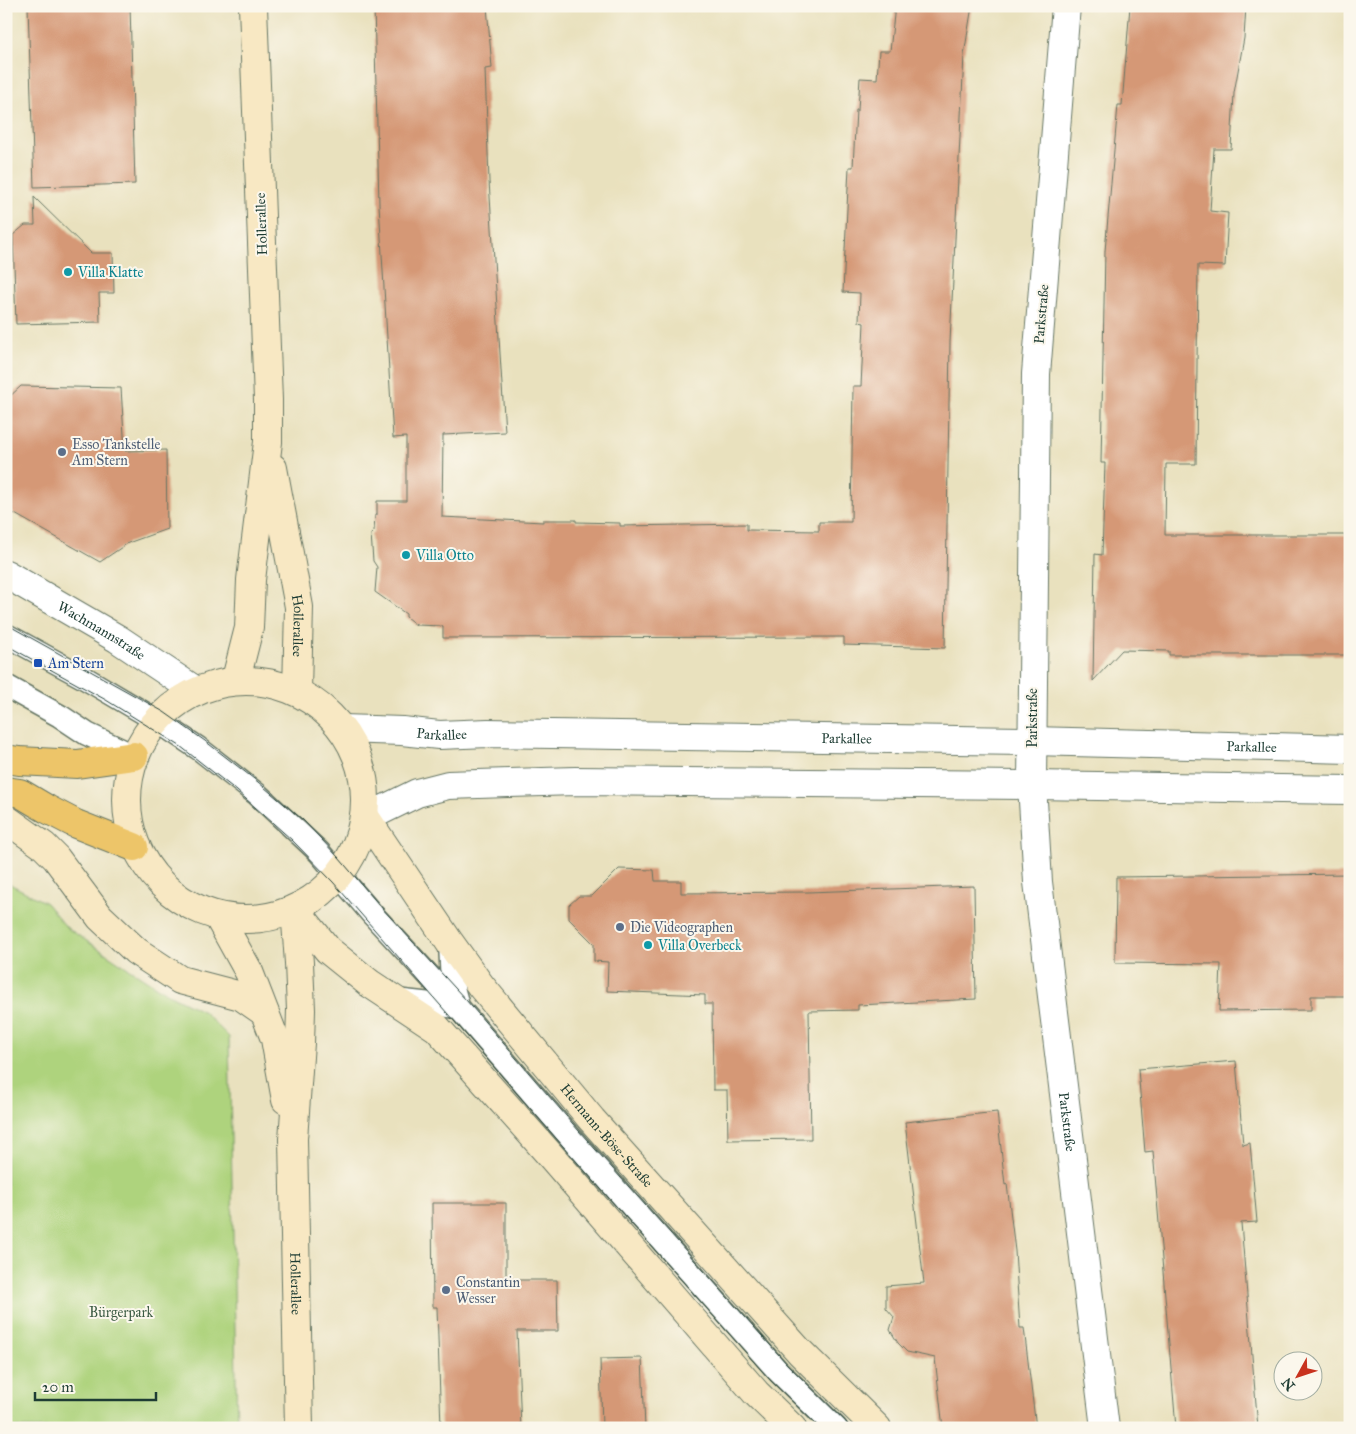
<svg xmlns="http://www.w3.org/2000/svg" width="1356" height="1434" viewBox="0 0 1356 1434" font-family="'IM FELL Great Primer',serif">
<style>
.park{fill:#aed37d;stroke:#668858}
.building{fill:#d59876}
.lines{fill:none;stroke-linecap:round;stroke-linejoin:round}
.service-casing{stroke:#667664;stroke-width:25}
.minor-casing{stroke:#667664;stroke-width:30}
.secondary-casing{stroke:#667664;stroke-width:30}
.primary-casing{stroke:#667664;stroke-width:30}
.service{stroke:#fff;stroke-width:22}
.minor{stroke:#fff;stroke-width:28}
.secondary{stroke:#f8e8c3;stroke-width:28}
.primary{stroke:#edc569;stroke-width:28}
.tram{stroke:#1f3d34;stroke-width:1}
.culture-dot{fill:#0f9aa8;stroke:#fbf7ec;stroke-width:2}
.service-dot{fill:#5c6f8a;stroke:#fbf7ec;stroke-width:2}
.transit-dot{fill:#1a4fb4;stroke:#fbf7ec;stroke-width:2}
.labels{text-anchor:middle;stroke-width:4;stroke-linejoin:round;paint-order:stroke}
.street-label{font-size:14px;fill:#1f3d34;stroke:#fbf7ec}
.culture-label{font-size:14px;fill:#0d838f;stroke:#fbf7ec;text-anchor:start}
.service-label{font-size:14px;fill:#4e5e75;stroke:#fbf7ec;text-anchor:start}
.transit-label{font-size:14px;fill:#164399;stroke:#fbf7ec;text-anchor:start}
.park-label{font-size:14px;fill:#3c5b43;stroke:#fbf7ec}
</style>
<rect width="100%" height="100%" fill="#fbf7ec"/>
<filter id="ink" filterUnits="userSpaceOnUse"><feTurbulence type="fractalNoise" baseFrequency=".02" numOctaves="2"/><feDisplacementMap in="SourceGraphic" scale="10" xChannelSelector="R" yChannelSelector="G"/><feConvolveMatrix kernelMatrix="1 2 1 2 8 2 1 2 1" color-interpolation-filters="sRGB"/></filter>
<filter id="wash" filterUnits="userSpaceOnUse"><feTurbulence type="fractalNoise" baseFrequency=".0096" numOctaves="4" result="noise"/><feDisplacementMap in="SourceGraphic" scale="20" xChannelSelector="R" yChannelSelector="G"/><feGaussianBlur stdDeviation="1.12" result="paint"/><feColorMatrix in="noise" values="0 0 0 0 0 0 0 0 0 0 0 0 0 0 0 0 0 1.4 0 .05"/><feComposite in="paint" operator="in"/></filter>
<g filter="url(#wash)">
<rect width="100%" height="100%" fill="#e9e1be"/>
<!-- park -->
<path class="park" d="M 6,882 L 46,903 L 67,928 L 166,993 L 204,1012 L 229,1037 L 237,1428 L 6,1428 Z"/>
<g id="blocks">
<!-- building -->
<path class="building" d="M 28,6 L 130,6 L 135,184 L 34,187 Z
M 374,6 L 487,6 L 492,68 L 485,69 L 489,181 L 505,432 L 443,435 L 442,517 L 543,522 L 543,520 L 576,520 L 576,522 L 620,523 L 620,526 L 747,524 L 747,530 L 819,531 L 819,522 L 851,522 L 853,386 L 861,386 L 864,323 L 859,322 L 860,293 L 843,292 L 849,167 L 853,167 L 856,110 L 858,110 L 860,78 L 877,79 L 879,51 L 890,51 L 895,6 L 972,6 L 964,55 L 950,342 L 945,648 L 844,645 L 844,637 L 443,638 L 443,626 L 416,625 L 406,617 L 406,614 L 375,592 L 377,567 L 373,561 L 371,534 L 374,531 L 375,515 L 377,515 L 377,501 L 406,501 L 406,437 L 393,438 L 379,204 Z
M 1130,6 L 1246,6 L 1244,38 L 1234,93 L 1231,149 L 1214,149 L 1210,211 L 1228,213 L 1225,266 L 1198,265 L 1196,464 L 1166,464 L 1165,535 L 1350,535 L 1350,655 L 1169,655 L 1169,651 L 1122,650 L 1093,681 L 1095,554 L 1102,555 L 1105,463 L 1101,463 L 1105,251 L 1118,105 L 1122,105 Z
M 34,197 L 91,253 L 113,253 L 114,293 L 99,293 L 100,322 L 16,324 L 13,235 L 25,225 L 35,225 Z
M 21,386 L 121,388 L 125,451 L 166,450 L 167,529 L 128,543 L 100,562 L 6,509 L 6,400 Z
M 619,869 L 654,870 L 655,881 L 681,881 L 681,893 L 808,892 L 974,886 L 976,999 L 858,1005 L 858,1010 L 809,1011 L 811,1139 L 728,1140 L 727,1090 L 713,1090 L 712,1004 L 705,1004 L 705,995 L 607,991 L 608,962 L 594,961 L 594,944 L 569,919 L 569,905 L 579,896 L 592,896 Z
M 1350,874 L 1350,996 L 1311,996 L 1311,1010 L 1219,1011 L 1221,964 L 1115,963 L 1116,877 Z
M 1236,1061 L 1243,1145 L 1250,1143 L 1257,1222 L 1241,1223 L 1258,1428 L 1176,1428 L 1153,1151 L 1145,1152 L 1138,1069 Z
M 997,1112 L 1005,1185 L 1007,1184 L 1015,1251 L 1020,1328 L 1024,1328 L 1036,1428 L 943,1428 L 935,1358 L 907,1352 L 898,1343 L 890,1330 L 894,1317 L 886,1308 L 886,1286 L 924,1283 L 905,1122 Z
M 432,1203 L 506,1203 L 506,1280 L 557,1280 L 558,1331 L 517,1331 L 521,1428 L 441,1428 L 437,1307 L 433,1307 Z
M 642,1358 L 645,1428 L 602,1428 L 600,1359 Z"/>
</g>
</g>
<g filter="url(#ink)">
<use href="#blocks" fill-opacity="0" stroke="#667664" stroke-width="1"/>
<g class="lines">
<defs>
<path id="service" d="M 6,635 L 83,677 L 156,720 L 198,748 L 258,795 L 319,852 L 373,915 L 458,1007 L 571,1138 L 779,1372 L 836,1428
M 6,686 L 60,716 L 87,734 L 134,756
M 450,943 L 452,984 L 458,1006
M 395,1000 L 458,1007"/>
<g id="minor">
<path id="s1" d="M 1066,6 L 1036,374 L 1032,785 L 1038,882 L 1105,1428"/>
<path id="s2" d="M 6,574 L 118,639 L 196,691"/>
<path id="s3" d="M 343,729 L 402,731 L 439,735 L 488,733 L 1032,741 L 1350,749"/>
<path d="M 366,818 L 417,793 L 448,785 L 575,781 L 1032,785 L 1350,790"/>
</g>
<g id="secondary">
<path id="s4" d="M 273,468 L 299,607 L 297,691"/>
<path d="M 236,679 L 249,628 L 251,580 L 268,442 L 268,400 L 253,6"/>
<circle cx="246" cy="800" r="119"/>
<path id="s5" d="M 366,818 L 450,943 L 481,986 L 592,1120 L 800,1352 L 877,1428"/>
<path d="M 6,819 L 44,846 L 56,858 L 100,917 L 136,951 L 180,980 L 241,996 L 264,1012"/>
<path d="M 295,909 L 328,950 L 369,983 L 437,1028 L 550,1155 L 756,1393 L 792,1428"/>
<path id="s6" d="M 295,909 L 299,963 L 301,1010 L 300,1043 L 293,1139 L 299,1428"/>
<path d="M 219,918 L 249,972 L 275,1039 L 286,1100"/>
</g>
<path id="primary" d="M 6,759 L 19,761 L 77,764 L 134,756
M 6,791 L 20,793 L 47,809 L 76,824 L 134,847"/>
</defs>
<!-- service casing -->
<use href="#service" class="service-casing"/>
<!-- minor casing -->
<use href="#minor" class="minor-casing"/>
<!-- secondary casing -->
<use href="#secondary" class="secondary-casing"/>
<!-- primary casing -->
<use href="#primary" class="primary-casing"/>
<!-- service -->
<use href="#service" class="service"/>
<!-- minor -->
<use href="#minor" class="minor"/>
<!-- secondary -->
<use href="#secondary" class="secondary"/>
<!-- primary -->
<use href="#primary" class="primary"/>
<!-- tram -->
<path class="tram" d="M 6,624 L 164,712 L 205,741 L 258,782 L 303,820 L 339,858 L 380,906 L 466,1000 L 579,1131 L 787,1364 L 852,1428
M 6,645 L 106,700 L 180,746 L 237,791 L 292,840 L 333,882 L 562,1145 L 770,1380 L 820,1428"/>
</g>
</g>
<!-- markers -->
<g class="culture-dot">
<circle cx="68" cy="272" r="5"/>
<circle cx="406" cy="555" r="5"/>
<circle cx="648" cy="945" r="5"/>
</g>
<g class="service-dot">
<circle cx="62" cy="452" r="5"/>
<circle cx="620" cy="927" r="5"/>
<circle cx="446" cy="1290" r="5"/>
</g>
<rect class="transit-dot" x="33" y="658" width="10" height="10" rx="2.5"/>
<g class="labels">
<!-- street labels -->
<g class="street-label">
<text transform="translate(261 224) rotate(-92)" y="5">Hollerallee</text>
<text transform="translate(1041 314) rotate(-85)" y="5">Parkstraße</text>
<text dy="5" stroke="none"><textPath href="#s4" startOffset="160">Hollerallee</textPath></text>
<text dy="5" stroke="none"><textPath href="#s2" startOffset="111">Wachmannstraße</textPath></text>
<text transform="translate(1032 718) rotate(-90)" y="5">Parkstraße</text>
<text dy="5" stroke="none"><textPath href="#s3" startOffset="99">Parkallee</textPath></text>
<text dy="5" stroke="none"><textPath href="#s3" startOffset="504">Parkallee</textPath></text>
<text dy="5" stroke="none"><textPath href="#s3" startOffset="909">Parkallee</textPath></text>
<text dy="5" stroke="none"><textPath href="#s1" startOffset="1119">Parkstraße</textPath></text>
<text dy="5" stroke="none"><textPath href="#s5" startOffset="399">Hermann-Böse-Straße</textPath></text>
<text dy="5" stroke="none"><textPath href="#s6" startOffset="375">Hollerallee</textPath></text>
</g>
<!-- culture labels -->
<g class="culture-label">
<text x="78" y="277">Villa Klatte</text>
<text x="416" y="560">Villa Otto</text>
<text x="658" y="950">Villa Overbeck</text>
</g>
<!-- service labels -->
<g class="service-label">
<text x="72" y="449">Esso Tankstelle<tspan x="72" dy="16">Am Stern</tspan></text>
<text x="630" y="932">Die Videographen</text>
<text x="456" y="1287">Constantin<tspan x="456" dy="16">Wesser</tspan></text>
</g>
<!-- transit labels -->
<g class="transit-label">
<text x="48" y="668">Am Stern</text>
</g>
<!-- park labels -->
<g class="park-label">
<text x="121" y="1317">Bürgerpark</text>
</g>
</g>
<!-- margin -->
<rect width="1356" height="1434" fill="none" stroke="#fbf7ec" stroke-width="25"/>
<!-- north arrow -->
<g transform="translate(1298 1376) rotate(230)"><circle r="24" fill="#fbf7ec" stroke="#a3ada2"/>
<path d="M0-4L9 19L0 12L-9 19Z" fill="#c8321e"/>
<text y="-8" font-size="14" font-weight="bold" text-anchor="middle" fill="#1f3d34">N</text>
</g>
<!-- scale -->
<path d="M35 1392v8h121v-8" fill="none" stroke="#1f3d34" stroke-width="2.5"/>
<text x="42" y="1392" font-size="15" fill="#1f3d34" stroke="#fbf7ec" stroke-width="4" paint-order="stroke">20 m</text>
</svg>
